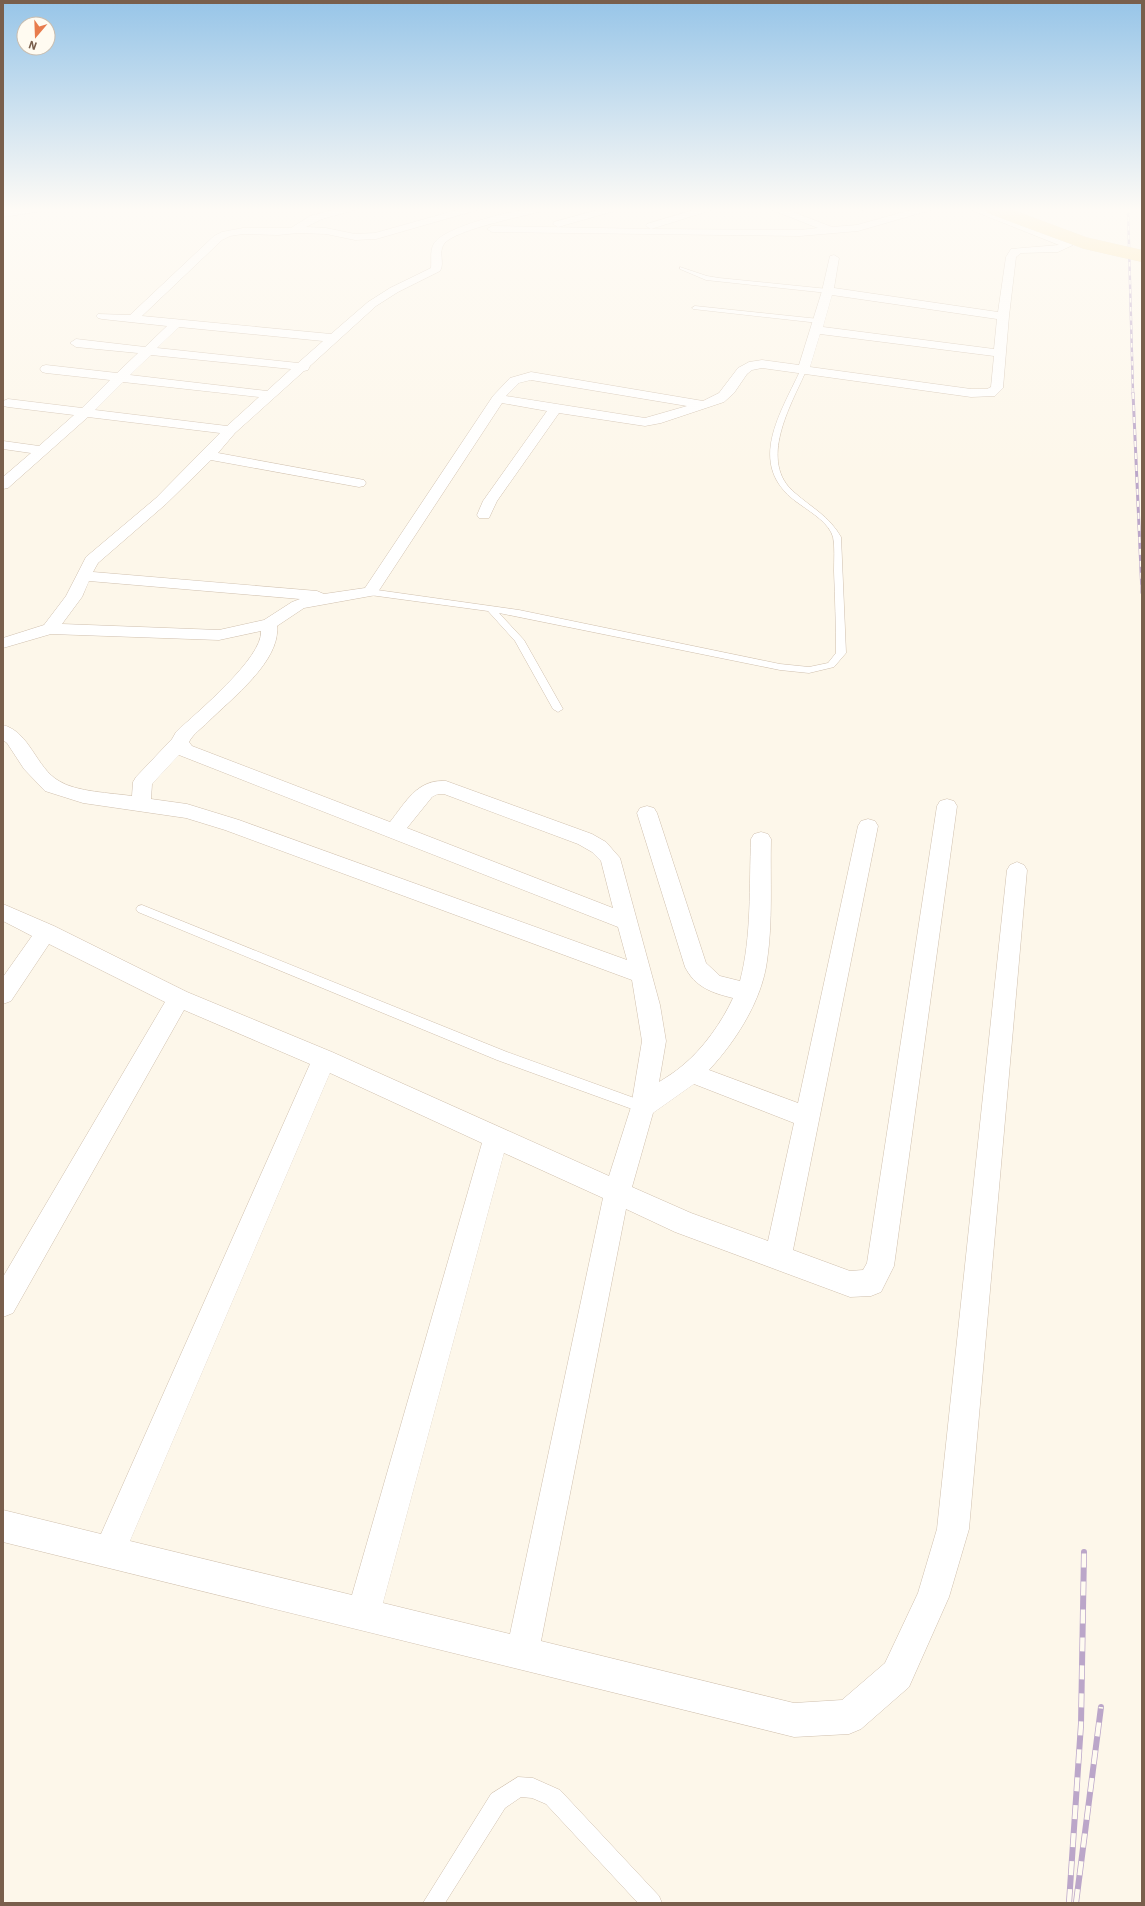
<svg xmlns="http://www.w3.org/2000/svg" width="1145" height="1906" viewBox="0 0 1145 1906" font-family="'IBM Plex Sans',sans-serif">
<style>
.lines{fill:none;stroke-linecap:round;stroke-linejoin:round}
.service-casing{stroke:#d0c0ae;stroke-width:1}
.minor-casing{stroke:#d0c0ae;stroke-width:1}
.service{fill:#fff;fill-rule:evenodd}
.minor{fill:#fff;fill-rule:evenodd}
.rail-far2-casing{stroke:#bba6c9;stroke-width:2.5}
.rail-far1-casing{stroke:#bba6c9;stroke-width:3}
.rail-casing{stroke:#bba6c9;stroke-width:6}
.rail-far2{stroke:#fffbf1;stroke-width:1.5;stroke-dasharray:4.5;stroke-linecap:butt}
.rail-far1{stroke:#fffbf1;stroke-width:2;stroke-dasharray:6;stroke-linecap:butt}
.rail{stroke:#fffbf1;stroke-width:4.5;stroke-dasharray:14;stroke-linecap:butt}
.primary-bridge-casing{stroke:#dcd5d0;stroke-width:12;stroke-linecap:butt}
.primary-bridge{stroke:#fce1a2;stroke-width:12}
</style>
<rect width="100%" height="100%" fill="#fdf7ea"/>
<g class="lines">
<defs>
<path id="service" d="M 680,267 L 707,276 L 719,278 L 828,289 L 831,291 L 828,293 L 706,280 L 680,269 Z
M 695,306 L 819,319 L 822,321 L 819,323 L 693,309 L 692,308 Z
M 803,369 L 806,371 C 791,405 757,462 795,493 C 812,508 829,516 841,537 L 846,653 L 834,667 L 809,673 L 780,670 L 499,613 L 524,640 L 563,709 L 558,712 L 553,709 L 515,641 L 488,611 L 370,595 L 366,592 L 370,589 L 519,610 L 780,664 L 809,667 L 828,663 L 836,653 C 836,625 835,598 834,571 C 834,560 835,547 833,537 C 829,523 812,513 801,505 C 745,468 778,418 800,371 Z
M 142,905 L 507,1052 L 648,1103 L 650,1107 L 648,1111 L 643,1113 L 497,1060 L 138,912 L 136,909 L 138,906 Z
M 518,1777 L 533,1778 L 560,1790 L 659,1896 L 662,1903 L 638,1903 L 546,1804 L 532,1798 L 521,1797 L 505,1808 L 445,1903 L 423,1903 L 491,1794 Z"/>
<path id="minor" d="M 24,208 L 47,208 L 42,211 L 3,217 L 3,211 Z
M 341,208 L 357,208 L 355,210 L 322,219 L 306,227 L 326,228 L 355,234 L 375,233 L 464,208 L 479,208 L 477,210 L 376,239 L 355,240 L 326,234 L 298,233 L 278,235 L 243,234 L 230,236 L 222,240 L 142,316 L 331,334 L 368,302 L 390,288 L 431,268 C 432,259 429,248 436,241 C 450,225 526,206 548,208 L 546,210 C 526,216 455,229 444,244 C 438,252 445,263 440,271 L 398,292 L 376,306 L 310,366 L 308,370 L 304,371 L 235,433 L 218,453 L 359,479 L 364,480 L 366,483 L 364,486 L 359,487 L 211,460 L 166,504 L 98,563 L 93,572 L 317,591 L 324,594 L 365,588 L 493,396 L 510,378 L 531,372 L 703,401 L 719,393 L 738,368 L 749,362 L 762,360 L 799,365 L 822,291 L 830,256 L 834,255 L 839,258 L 834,288 L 998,312 L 1006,257 L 1011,249 L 1059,245 L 971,210 L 969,208 L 982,208 L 1072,243 L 1073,245 L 1058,252 L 1021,253 L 1016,257 L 1009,316 L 1003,388 L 995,396 L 971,397 L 762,368 L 752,370 L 747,374 L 734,393 L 724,402 L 661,423 L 645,426 L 559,413 L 497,501 L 489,518 L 479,518 L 477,515 L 483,501 L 547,411 L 502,403 L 376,595 L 304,608 L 277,626 C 281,661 231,699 208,722 C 202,728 193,734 189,742 L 192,746 L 390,822 C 406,802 417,779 446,781 L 592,834 L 606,842 L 620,858 L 660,1005 L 666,1041 L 659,1082 C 667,1077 675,1072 682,1066 C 703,1049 722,1022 733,998 C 712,993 695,987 685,967 L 637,813 L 640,808 L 647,806 L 654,808 L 657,813 L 706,963 L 720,976 L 740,981 C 752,936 749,886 751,839 L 754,834 L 761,832 L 768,834 L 771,839 C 770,879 773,921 767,961 C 762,1000 736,1041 709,1070 L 798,1103 L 858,826 L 861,821 L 868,819 L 875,821 L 878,826 L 793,1250 L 850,1271 L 863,1270 L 867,1263 L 937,806 L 940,801 L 947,799 L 954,801 L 957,806 L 894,1266 L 881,1292 L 871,1296 L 850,1297 L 675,1232 L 626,1209 L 541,1641 L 794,1703 L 842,1700 L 885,1663 L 918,1593 L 937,1529 L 1007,870 L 1010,865 L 1017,862 L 1024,865 L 1027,870 L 969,1529 L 949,1597 L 909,1687 L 861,1729 L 849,1734 L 794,1737 L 3,1542 L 3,1510 L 101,1534 L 310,1064 L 184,1010 L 13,1313 L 3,1317 L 3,1277 L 165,1002 L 49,944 L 11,1001 L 3,1004 L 3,977 L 32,936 L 3,921 L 3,904 L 54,926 L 187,992 L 332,1052 L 609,1176 L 631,1107 L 642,1041 L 632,980 L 225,830 L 186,818 L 83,803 L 45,791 L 24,769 L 7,743 L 3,740 L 3,725 C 30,732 36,768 59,781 C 76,792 112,793 132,796 L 133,782 L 136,777 L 172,739 L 176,732 C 196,713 263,658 261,631 L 219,640 L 51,634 L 3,648 L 3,638 L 44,625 L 66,596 L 86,557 L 156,498 L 220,433 L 88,417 L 8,488 L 3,489 L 3,477 L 31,453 L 3,449 L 3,441 L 39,446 L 74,415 L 8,407 L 3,406 L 3,401 L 8,399 L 82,408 L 110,380 L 46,373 L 42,372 L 40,369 L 42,366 L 46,365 L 117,373 L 138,353 L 76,347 L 70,343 L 76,339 L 145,347 L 167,326 L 102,319 L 98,318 L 96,316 L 98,314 L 130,315 L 214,236 L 222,232 L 243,228 L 291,228 L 310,216 ZM 832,295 L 997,319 L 994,349 L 823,327 ZM 179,327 L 323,341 L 298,363 L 157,348 ZM 820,334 L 994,356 L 991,387 L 987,389 L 971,389 L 810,367 ZM 151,355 L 291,369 L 267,391 L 130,375 ZM 531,380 L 687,406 L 645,418 L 506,396 L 519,383 ZM 123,382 L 259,397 L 227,426 L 95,410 ZM 89,581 L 300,599 L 292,602 L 264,620 L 219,630 L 62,624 L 82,597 ZM 179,755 L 618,927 L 627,960 L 239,820 L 187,804 L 151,799 L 152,784 ZM 438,794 L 444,794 L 578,844 L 592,852 L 601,861 L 613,908 L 407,828 L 432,797 ZM 330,1073 L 482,1143 L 352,1595 L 130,1541 ZM 694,1084 L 794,1123 L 768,1241 L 691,1213 L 632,1187 L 653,1113 ZM 504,1153 L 603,1198 L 510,1634 L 383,1603 Z
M 605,208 L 620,208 L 618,210 L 558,227 L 553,224 L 554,222 Z
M 700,208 L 714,208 L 712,210 L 651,229 L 800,230 L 818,228 L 772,210 L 770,208 L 783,208 L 832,227 L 857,225 L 918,208 L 933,208 L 931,210 L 858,231 L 800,236 L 492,232 L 487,229 L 492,226 L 651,229 L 646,226 L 647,224 Z
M 858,208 L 869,208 L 864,211 Z"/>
</defs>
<!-- service casing -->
<use href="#service" class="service-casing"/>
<!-- minor casing -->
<use href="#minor" class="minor-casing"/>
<!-- service -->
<use href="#service" class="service"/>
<!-- minor -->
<use href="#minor" class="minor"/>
<defs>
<path id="rail-far2" d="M 1128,208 L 1133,394"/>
<path id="rail-far1" d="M 1133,393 L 1142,593"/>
<path id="rail" d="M 1069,1903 L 1081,1724 L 1084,1552
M 1076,1903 L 1101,1707"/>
</defs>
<!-- rail-far2 casing -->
<use href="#rail-far2" class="rail-far2-casing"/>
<!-- rail-far1 casing -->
<use href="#rail-far1" class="rail-far1-casing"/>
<!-- rail casing -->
<use href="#rail" class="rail-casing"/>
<!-- rail-far2 -->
<use href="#rail-far2" class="rail-far2"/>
<!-- rail-far1 -->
<use href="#rail-far1" class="rail-far1"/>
<!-- rail -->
<use href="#rail" class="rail"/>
<defs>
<path id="primary-bridge" d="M 991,208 L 1085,243 L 1142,256"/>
</defs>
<!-- primary-bridge casing -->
<use href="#primary-bridge" class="primary-bridge-casing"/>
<!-- primary-bridge -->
<use href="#primary-bridge" class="primary-bridge"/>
</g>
<!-- sky -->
<linearGradient id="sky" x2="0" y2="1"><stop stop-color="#97c5e8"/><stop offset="0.44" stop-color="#fefbf6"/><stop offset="1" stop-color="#fefbf6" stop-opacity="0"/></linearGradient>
<rect width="1145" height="475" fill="url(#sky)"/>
<!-- border -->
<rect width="1145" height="1906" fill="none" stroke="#795f4c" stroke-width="8"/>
<!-- north arrow -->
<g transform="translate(36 36) rotate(199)"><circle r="19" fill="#fffbf1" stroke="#c9bdaf"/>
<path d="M0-3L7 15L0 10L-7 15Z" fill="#e87c4d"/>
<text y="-6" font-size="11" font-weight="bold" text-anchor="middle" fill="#795f4c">N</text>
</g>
</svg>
